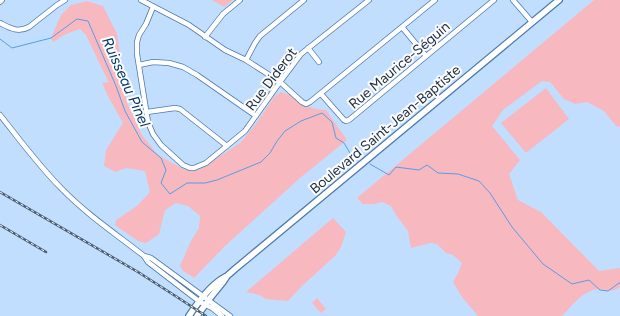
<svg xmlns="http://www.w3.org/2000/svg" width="620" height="316" viewBox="0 0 620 316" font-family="Figtree,sans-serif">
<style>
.green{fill:#f8b8bf}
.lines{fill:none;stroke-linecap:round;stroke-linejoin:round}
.stream{stroke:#569ee9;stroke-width:1}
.minor-casing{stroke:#4d7aab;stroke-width:6}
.major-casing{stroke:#4d7aab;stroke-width:8}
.minor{stroke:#fff;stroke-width:4.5}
.major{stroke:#fff;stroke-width:5.5}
.rail-casing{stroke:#485e75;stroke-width:2.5}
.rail{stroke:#fcfcfc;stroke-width:1;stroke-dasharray:3;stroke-linecap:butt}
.labels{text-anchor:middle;stroke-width:4;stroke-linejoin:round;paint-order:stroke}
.street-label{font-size:14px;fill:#1a2d41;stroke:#fcfcfc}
.water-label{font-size:15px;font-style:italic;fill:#043b6a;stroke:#fcfcfc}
</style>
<rect width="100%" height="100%" fill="#c2defe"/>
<!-- green -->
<path class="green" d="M 212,0 L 233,0 L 224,7 Z
M 594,0 L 620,0 L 620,127 L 616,126 L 604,111 L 587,102 L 575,104 L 564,99 L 550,82 L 542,81 L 503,110 L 492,126 L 520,160 L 509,174 L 518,200 L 541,212 L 599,271 L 620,268 L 620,287 C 611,295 600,287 593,290 C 580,294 571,307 562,316 L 478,316 L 462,297 L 453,282 L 458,273 L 462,263 L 453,255 L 446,253 L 437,244 L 430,243 L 411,248 L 408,231 L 396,215 L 391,206 L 382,202 L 374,204 L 363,204 L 357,198 Z
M 87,1 L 103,6 L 117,34 L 124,85 L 127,101 L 127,103 L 142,135 L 158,155 L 185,170 L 199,170 L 240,143 L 258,121 L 274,97 L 281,92 L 290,95 L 304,105 L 316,109 L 326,110 L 347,140 L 300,178 L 225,246 L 194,278 L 183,271 L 180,266 L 191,241 L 199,228 L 200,216 L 188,206 L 176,203 L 165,210 L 159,234 L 146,243 L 138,241 L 115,225 L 116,220 L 137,206 L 150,192 L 145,171 L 126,168 L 116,172 L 104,166 L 106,150 L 123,123 L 108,96 L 102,83 L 109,82 L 108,81 L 86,35 L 80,29 L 66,34 L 53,42 L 51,38 L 61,15 L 71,5 Z
M 546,88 L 569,119 L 526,153 L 501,123 Z
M 333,218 L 346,232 L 341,247 L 335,256 L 302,286 L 288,301 L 266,299 L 259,295 L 246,292 Z
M 317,298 L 326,309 L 321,313 L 312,303 Z"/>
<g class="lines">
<!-- stream -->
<path class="stream" d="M 0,39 L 12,48 L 51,38 L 77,19 L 88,21 L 116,86 L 125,111 L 142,142 L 161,158 L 166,170 L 161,183 L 170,194 L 187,183 L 205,183 L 217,180 L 261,162 L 270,153 L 277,141 L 285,131 L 301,121 L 322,113 L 332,122 L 336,138 L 344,143 L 353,158
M 370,164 L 389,175 L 396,167 L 419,170 L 427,165 L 438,173 L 458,174 L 479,181 L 490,193 L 512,227 L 543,264 L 572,284 L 589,280 L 600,290 L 608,291 L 619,283 L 620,283"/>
<defs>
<path id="minor" d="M 141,0 L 189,25 L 225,50 L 246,60 L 280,82 L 302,102 L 306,104 L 310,102 L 435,0
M 513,0 L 532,22
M 0,2 L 2,0
M 153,7 L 146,24 L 139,35 L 137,42 L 137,54 L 148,122 L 153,134 L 161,145 L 183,165 L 190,168 L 194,168 L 206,163 L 245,131 L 280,82 L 301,54 L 369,0
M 0,23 C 10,28 18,33 29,27 L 57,5 L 65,0
M 402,27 L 426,56
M 205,37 L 223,14 L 240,0
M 308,48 L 319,62
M 246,60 L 255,43 L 260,36 L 304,0
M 139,65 L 153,62 L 169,63 L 183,67 L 197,75 L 256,116
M 321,94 L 344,120 L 346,121 L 349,120 L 494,0
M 147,112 L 175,108 L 180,109 L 227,146
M 0,115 C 20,140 39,166 61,188 C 86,214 116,234 144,256 L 148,262 L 200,302 L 212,308 L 222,316
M 144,256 L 151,258 L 230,316"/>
<path id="major" d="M 189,316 C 198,302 212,283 227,276
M 197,316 L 210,298 L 223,282 L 227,276 L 235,269 L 559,0"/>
</defs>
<!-- minor casing -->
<use href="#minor" class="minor-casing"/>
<!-- major casing -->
<use href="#major" class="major-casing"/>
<!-- minor -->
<use href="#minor" class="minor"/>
<!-- major -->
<use href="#major" class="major"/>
<defs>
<path id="rail" d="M 0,192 L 138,272 L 177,297 L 206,316
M 0,225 L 46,252"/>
</defs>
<!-- rail casing -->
<use href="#rail" class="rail-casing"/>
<!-- rail -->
<use href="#rail" class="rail"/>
</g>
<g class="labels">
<!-- street labels -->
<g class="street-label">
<text transform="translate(399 65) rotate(-40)" y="5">Rue Maurice-Séguin</text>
<text transform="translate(271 79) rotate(-53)" y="5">Rue Diderot</text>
<text transform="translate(385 129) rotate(-40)" y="5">Boulevard Saint-Jean-Baptiste</text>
</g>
<!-- water labels -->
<g class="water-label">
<text transform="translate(126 82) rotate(66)" y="5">Ruisseau Pinel</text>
</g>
</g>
</svg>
